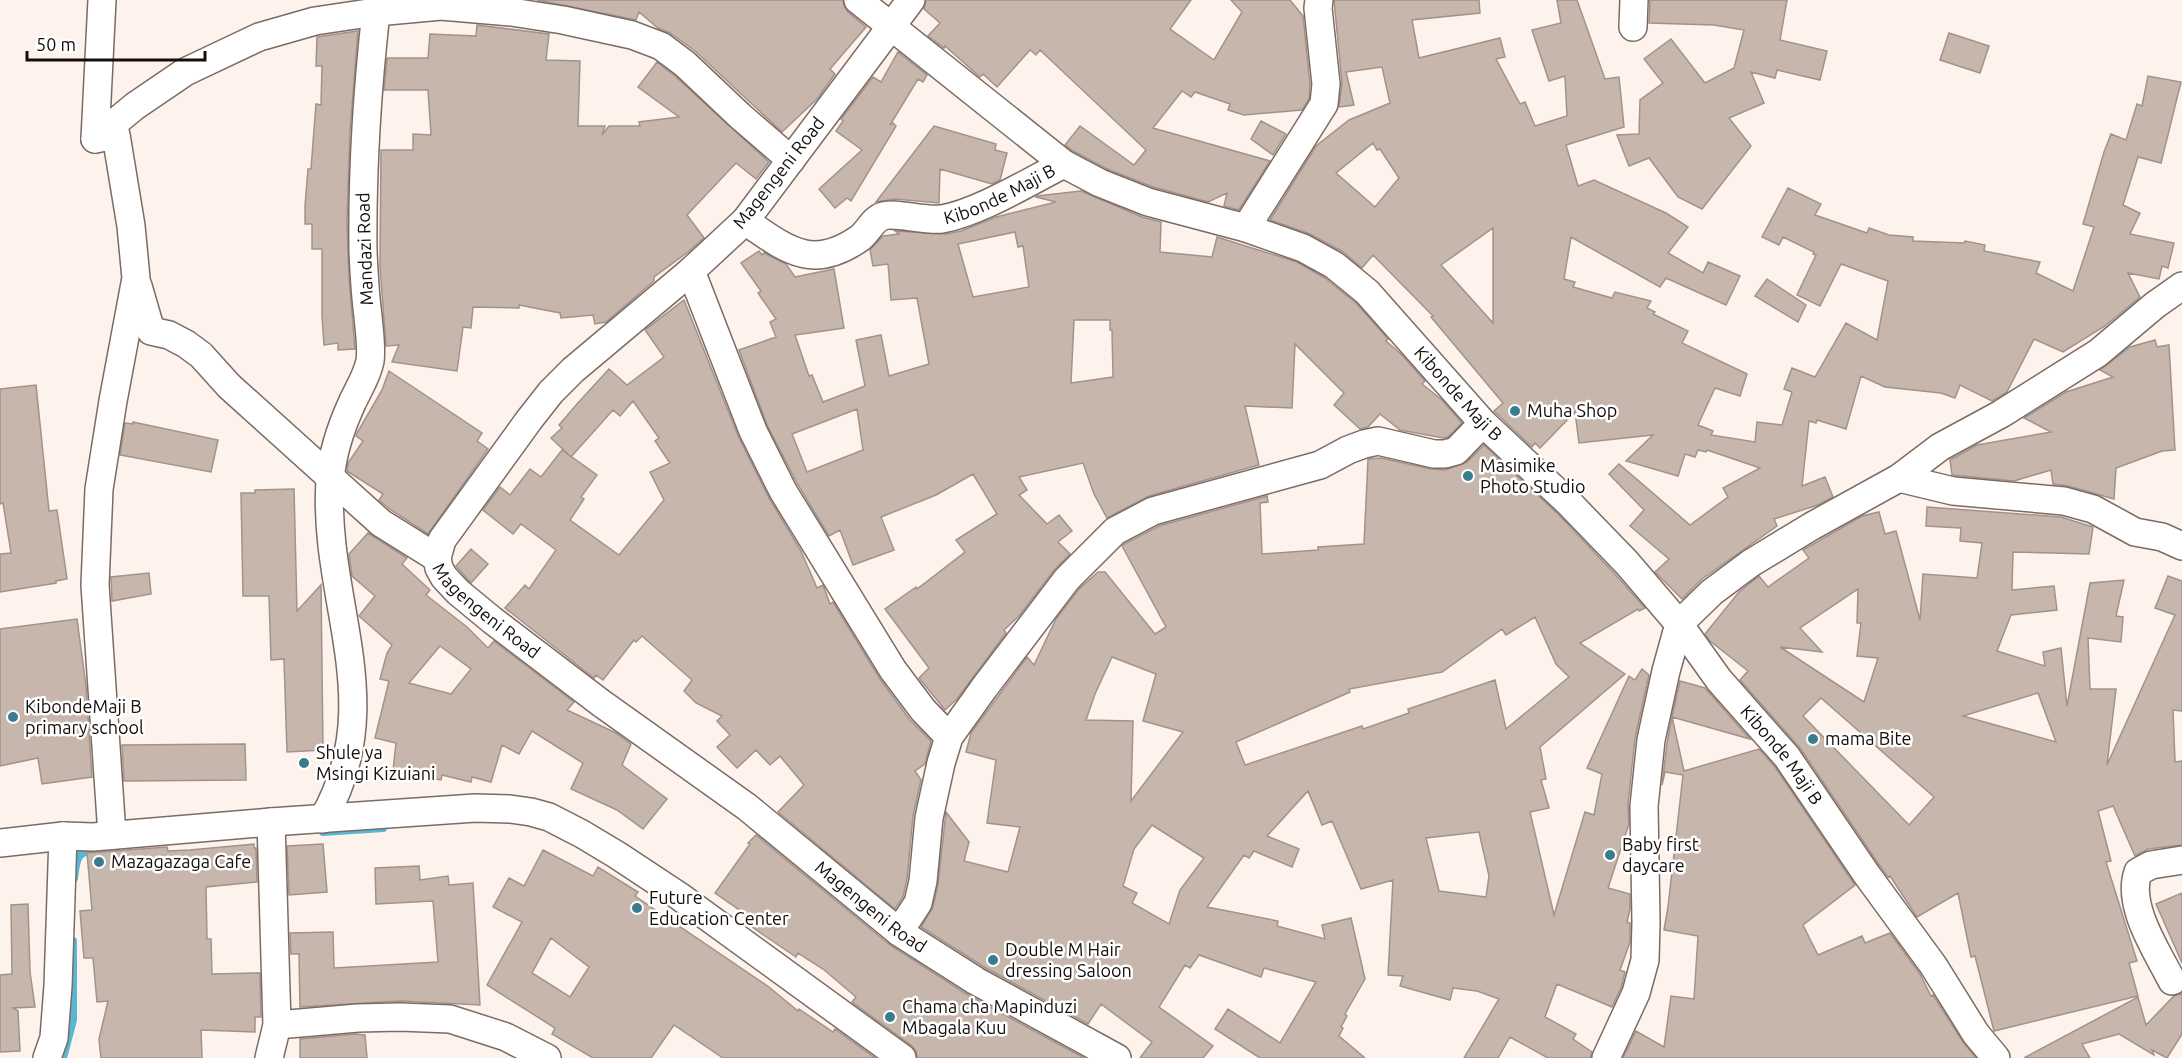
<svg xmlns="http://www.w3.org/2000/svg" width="2182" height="1058" viewBox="0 0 2182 1058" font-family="Ubuntu,sans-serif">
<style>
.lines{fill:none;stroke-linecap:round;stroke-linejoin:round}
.stream{stroke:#56b9d4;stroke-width:8}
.building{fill:#c7b6ac;stroke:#a39289;stroke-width:1.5;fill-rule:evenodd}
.street-casing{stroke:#7b6b63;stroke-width:30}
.street{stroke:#fff;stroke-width:27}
.poi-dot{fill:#3a7b8d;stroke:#fff;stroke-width:2}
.labels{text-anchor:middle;stroke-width:5;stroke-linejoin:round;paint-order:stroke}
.street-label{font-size:18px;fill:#140e0b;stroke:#fff}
.poi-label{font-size:18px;fill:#140e0b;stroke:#fff;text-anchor:start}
</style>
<rect width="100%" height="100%" fill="#fdf2ec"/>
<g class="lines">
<!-- stream -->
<path class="stream" d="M 323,832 L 383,828
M 74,878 C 77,860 75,852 96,849
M 63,1058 L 73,1020 L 73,941"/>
</g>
<!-- building -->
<path class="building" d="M 537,0 L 843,0 L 844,6 L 848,12 L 866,27 L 830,69 L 835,74 L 817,99 L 782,132 L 695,51 L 670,33 L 658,28 L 639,12 L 636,20 Z
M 926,0 L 1191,0 L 1170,29 L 1214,60 L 1242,12 L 1231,0 L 1290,0 L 1303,16 L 1310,84 L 1309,99 L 1302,110 L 1244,115 L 1228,110 L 1230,104 L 1195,92 L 1191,97 L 1182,91 L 1153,128 L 1270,161 L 1239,210 L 1224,206 L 1227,193 L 1208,202 L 1153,187 L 1107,169 L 1073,151 L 1065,145 L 1080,126 L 1134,165 L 1146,150 L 1040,50 L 1036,55 L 1030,50 L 997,87 L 983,74 L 980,77 L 945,46 L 944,48 L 928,36 L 940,23 L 924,9 Z
M 1334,0 L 1479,0 L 1480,13 L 1412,20 L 1419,58 L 1500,38 L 1505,57 L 1496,59 L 1520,104 L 1525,102 L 1535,126 L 1567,116 L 1565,76 L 1549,81 L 1532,30 L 1561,23 L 1557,0 L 1577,0 L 1605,79 L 1619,77 L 1624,127 L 1566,145 L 1578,186 L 1594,180 L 1666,213 L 1688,227 L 1668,253 L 1703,273 L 1708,262 L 1740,276 L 1726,305 L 1666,278 L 1660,287 L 1571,237 L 1564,279 L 1575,282 L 1573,287 L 1612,298 L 1615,292 L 1651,301 L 1647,308 L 1655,312 L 1653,314 L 1688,331 L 1682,343 L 1747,374 L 1740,396 L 1715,388 L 1698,425 L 1713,431 L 1711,435 L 1755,442 L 1757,422 L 1782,425 L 1792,392 L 1784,389 L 1792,368 L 1815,377 L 1846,323 L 1877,340 L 1888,281 L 1841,264 L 1820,306 L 1797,295 L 1816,255 L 1813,254 L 1814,252 L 1783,237 L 1779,245 L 1762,237 L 1788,188 L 1821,204 L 1815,215 L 1867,233 L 1869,228 L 1889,235 L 1913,237 L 1913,241 L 1964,243 L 1965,241 L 1985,245 L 1984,251 L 2040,262 L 2036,273 L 2073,291 L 2094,227 L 2083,224 L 2104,152 L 2111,134 L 2126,140 L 2137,104 L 2142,106 L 2148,76 L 2181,82 L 2161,163 L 2138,157 L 2123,205 L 2140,213 L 2130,234 L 2174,243 L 2168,268 L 2162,266 L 2159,279 L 2128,273 L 2140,297 L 2105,326 L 2063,352 L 2034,339 L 2007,392 L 1992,401 L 1960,385 L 1955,398 L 1941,393 L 1885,387 L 1861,376 L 1846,429 L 1817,420 L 1816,423 L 1809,421 L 1802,486 L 1825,477 L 1833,497 L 1818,505 L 1774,519 L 1777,526 L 1702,579 L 1682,599 L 1655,572 L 1669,559 L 1630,526 L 1644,510 L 1609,474 L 1619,464 L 1690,525 L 1728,497 L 1723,488 L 1760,468 L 1707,450 L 1706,452 L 1698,450 L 1695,457 L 1685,454 L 1678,476 L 1626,461 L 1653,435 L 1579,443 L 1575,412 L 1540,448 L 1535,443 L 1532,447 L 1494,411 L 1503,403 L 1431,317 L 1433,316 L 1373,255 L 1362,268 L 1342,251 L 1310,234 L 1270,220 L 1316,146 L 1349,120 L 1390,103 L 1382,67 L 1346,72 L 1354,105 L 1339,107 L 1342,83 ZM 1373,143 L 1377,150 L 1380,149 L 1399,178 L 1375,207 L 1336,173 ZM 1493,228 L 1493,323 L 1441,265 Z
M 1650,0 L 1787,0 L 1780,40 L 1827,51 L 1820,80 L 1777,70 L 1775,78 L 1751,72 L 1764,103 L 1729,118 L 1751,146 L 1702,209 L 1678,197 L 1649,158 L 1629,166 L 1617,135 L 1639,134 L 1640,100 L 1663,83 L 1644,59 L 1671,39 L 1705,83 L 1734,68 L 1744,30 L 1714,25 L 1649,23 Z
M 477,25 L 549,34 L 546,60 L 580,61 L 578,126 L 605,126 L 602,135 L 609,126 L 640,126 L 639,122 L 679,117 L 638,87 L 657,62 L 675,76 L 769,162 L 756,179 L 736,163 L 687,215 L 704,238 L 688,252 L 654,277 L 654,281 L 606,322 L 595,324 L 593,315 L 561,318 L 560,313 L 519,305 L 519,308 L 473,307 L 471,328 L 463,327 L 457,371 L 392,362 L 399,345 L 386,346 L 380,267 L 381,150 L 413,150 L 413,134 L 431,135 L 428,90 L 384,90 L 387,58 L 428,58 L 430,34 L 476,36 Z
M 358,31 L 350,131 L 347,222 L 349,277 L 355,349 L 338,350 L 338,343 L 324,345 L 322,316 L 322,249 L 312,249 L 312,224 L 305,224 L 305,206 L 308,169 L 311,169 L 316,104 L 321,105 L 322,66 L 316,66 L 317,37 Z
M 1949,33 L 1989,46 L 1980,73 L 1940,60 Z
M 898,52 L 927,75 L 923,82 L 918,79 L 890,125 L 893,123 L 896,126 L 851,201 L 847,198 L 835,208 L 819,189 L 862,150 L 836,131 L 843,121 L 841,119 L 873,77 L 881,82 Z
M 1261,121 L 1286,134 L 1273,155 L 1251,139 Z
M 934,126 L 996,144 L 995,150 L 1007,153 L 1000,180 L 992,184 L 940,169 L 939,203 L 895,199 L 876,202 Z
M 1081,191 L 1142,217 L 1161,222 L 1160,252 L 1212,257 L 1217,237 L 1297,262 L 1325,278 L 1356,303 L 1388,339 L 1386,341 L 1401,354 L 1425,381 L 1422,384 L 1442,400 L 1462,423 L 1448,437 L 1443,438 L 1400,430 L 1380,414 L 1368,427 L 1360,429 L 1334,405 L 1344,393 L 1295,344 L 1292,408 L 1245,406 L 1259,465 L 1149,496 L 1107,518 L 1094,494 L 1083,463 L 1019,477 L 1027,490 L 1019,495 L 1047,524 L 1059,515 L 1072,531 L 1058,542 L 1070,554 L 1055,569 L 1019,616 L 1004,630 L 1006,633 L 957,699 L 945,710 L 919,678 L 929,668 L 885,609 L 916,587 L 917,589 L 965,552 L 956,540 L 997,514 L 973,474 L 936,495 L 881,517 L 894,550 L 853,565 L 840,530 L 829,536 L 797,483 L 767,425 L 739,350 L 776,337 L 770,322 L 776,319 L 758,293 L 761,291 L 741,263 L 759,251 L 762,255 L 764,253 L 786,264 L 795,277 L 834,269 L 844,328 L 795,335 L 809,376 L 812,375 L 823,402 L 865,386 L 856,340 L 881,335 L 889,376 L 929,364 L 917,298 L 891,300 L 888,264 L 873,266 L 870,250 L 883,236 L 899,234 L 895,231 L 946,234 L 961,231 L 996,217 L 1056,202 L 1036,197 L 1037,196 ZM 1015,232 L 1018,247 L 1023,246 L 1029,287 L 973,297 L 958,244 ZM 1074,320 L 1110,320 L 1110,330 L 1112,330 L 1113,377 L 1071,383 ZM 857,409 L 863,450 L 807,472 L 792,434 Z
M 1767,279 L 1806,305 L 1798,322 L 1755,296 Z
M 684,300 L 739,438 L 769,498 L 801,551 L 817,588 L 823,585 L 830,604 L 833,602 L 880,679 L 910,720 L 931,741 L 925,764 L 915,771 L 921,780 L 913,816 L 907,879 L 903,897 L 895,909 L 778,812 L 804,785 L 780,756 L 770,765 L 756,750 L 737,768 L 717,747 L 730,735 L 717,721 L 722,716 L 696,703 L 684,691 L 692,680 L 642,636 L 636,642 L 634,640 L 603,680 L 596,675 L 594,678 L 505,608 L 525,585 L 529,589 L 556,550 L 521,524 L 513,534 L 483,510 L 500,487 L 510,495 L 530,469 L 541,477 L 562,450 L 597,475 L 581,497 L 584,499 L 570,520 L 619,555 L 664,500 L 650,472 L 670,463 L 655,441 L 659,438 L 633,401 L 620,416 L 613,410 L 571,457 L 551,438 L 562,428 L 559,425 L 577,404 L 609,369 L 627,385 L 664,357 L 645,330 Z
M 2155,340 L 2157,347 L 2169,345 L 2175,450 L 2162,451 L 2116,468 L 2114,499 L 2068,486 L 2053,484 L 2051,470 L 2014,481 L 1952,475 L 1950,460 L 1977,445 L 2051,432 L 2024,418 L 2066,392 L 2113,377 L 2100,370 L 2130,347 Z
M 389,371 L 482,433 L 477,441 L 488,449 L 428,534 L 391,510 L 379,500 L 383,494 L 347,471 L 348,463 L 363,441 L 356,436 L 357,433 L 382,390 Z
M 36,385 L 49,511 L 57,510 L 67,579 L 56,581 L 56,583 L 0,592 L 0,554 L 11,553 L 3,503 L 0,504 L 0,389 Z
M 133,422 L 218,440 L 211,472 L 120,455 L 125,423 L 133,424 Z
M 1484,445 L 1558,514 L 1615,574 L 1645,608 L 1639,611 L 1638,609 L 1580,643 L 1625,674 L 1540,747 L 1546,779 L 1541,780 L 1549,808 L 1530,812 L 1554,915 L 1585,812 L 1594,815 L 1602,774 L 1587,768 L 1629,676 L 1635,680 L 1642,669 L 1649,675 L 1635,738 L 1628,804 L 1629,824 L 1608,888 L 1630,894 L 1630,909 L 1627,922 L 1630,923 L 1630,942 L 1620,970 L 1625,972 L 1621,988 L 1612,1007 L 1557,984 L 1545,1017 L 1576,1034 L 1573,1039 L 1592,1052 L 1590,1058 L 1548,1058 L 1510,1037 L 1498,1058 L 1464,1058 L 1499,999 L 1477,991 L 1453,988 L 1450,1000 L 1400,986 L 1403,976 L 1388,975 L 1393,880 L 1361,889 L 1332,821 L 1322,825 L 1308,791 L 1267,836 L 1299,849 L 1292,867 L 1254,851 L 1249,858 L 1244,855 L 1207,907 L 1278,921 L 1277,926 L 1325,939 L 1322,925 L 1351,918 L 1365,979 L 1345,1014 L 1347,1016 L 1341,1027 L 1343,1028 L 1339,1036 L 1365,1058 L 1260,1058 L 1215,1029 L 1228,1009 L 1280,1043 L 1316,982 L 1264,968 L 1261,977 L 1199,955 L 1190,968 L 1185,965 L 1159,1007 L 1213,1046 L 1203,1058 L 1140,1058 L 1152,1042 L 1101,1004 L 1088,1024 L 984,967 L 921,927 L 933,907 L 938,884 L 946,812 L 969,842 L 964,861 L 1008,872 L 1020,827 L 987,823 L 996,760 L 966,752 L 971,733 L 1027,657 L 1034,665 L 1056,619 L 1079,589 L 1098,572 L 1105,572 L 1155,634 L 1166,627 L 1122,546 L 1124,544 L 1159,526 L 1267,496 L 1268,502 L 1260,503 L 1262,554 L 1318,550 L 1318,547 L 1364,544 L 1368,459 L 1381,458 L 1431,469 L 1445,470 L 1467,462 ZM 1535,617 L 1556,664 L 1569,677 L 1506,729 L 1495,680 L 1408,709 L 1409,713 L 1363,729 L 1362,726 L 1245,765 L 1236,742 L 1350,692 L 1349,689 L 1442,672 L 1502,629 L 1506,635 ZM 1112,657 L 1156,674 L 1143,721 L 1183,732 L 1131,801 L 1133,721 L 1086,720 L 1095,694 ZM 1152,825 L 1204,858 L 1180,890 L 1169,924 L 1132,903 L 1137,893 L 1123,886 L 1134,849 ZM 1479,832 L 1489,876 L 1486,897 L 1439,891 L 1426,838 Z
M 294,489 L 297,611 L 321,585 L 323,750 L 287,752 L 284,659 L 271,660 L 269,596 L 243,596 L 241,493 L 255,493 L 255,490 Z
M 1927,507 L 2061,517 L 2093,527 L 2089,554 L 2013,552 L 2012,590 L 2054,586 L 2057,610 L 2011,615 L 1997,651 L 2045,666 L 2043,652 L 2061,648 L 2067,706 L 2090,583 L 2124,580 L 2116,616 L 2123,617 L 2121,642 L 2088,638 L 2090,689 L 2116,689 L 2107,765 L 2175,615 L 2155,608 L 2168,576 L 2182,581 L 2182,711 L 2173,710 L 2175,762 L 2182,761 L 2182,845 L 2148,849 L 2135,856 L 2113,806 L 2098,811 L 2111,861 L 2106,862 L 2137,961 L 2129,963 L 2138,996 L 1994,1031 L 1975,956 L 1971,957 L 1958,893 L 1917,917 L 1890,876 L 1888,877 L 1880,866 L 1800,748 L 1740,680 L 1748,671 L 1710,641 L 1705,634 L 1739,592 L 1759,576 L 1768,587 L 1809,558 L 1803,550 L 1862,516 L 1879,512 L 1885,534 L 1896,531 L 1920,620 L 1923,574 L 1977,578 L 1982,543 L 1960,541 L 1961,528 L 1926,526 ZM 1858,589 L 1857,623 L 1861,623 L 1857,656 L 1878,658 L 1864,702 L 1780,647 L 1822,652 L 1800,628 ZM 2038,693 L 2056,742 L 1963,716 ZM 1821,698 L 1934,797 L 1909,825 L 1803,716 Z
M 368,533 L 407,558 L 402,564 L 430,590 L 426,595 L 467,627 L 488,648 L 494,641 L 574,702 L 567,710 L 616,733 L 631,744 L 622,765 L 667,799 L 643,829 L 617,810 L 571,789 L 583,763 L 532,731 L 519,754 L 502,745 L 491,782 L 472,777 L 471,782 L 442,775 L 441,780 L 393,771 L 396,743 L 375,738 L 389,681 L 380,679 L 387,653 L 392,645 L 359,616 L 375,596 L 352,576 L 349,554 ZM 440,646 L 471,669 L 451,694 L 409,683 Z
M 471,549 L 488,564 L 471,583 L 456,566 Z
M 149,573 L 151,594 L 112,601 L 111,577 Z
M 77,619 L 86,686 L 92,777 L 42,784 L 38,758 L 0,766 L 0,629 Z
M 1680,681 L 1705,688 L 1750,739 L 1672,717 Z
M 1672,717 L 1684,771 L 1759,749 L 1775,767 L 1855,885 L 1803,925 L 1818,955 L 1862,936 L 1865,943 L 1890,933 L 1920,974 L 1931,996 L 1933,995 L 1963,1042 L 1976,1058 L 1623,1058 L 1636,1031 L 1664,1047 L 1671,996 L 1694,999 L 1698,936 L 1664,930 L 1668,907 L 1683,775 L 1665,772 L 1662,785 L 1667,743 Z
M 245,744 L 246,780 L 124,781 L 122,745 Z
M 756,835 L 890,945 L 968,995 L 1084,1058 L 917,1058 L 916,1051 L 912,1046 L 852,1002 L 856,997 L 823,969 L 798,953 L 796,957 L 765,936 L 744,921 L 748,916 L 715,893 L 750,844 L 748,843 Z
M 254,844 L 254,848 L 256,848 L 257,882 L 206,887 L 207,939 L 211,939 L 212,974 L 260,973 L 261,1017 L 255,1017 L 255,1032 L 201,1030 L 202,1058 L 101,1058 L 99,1039 L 108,1001 L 97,1002 L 93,958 L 84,958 L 80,911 L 92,910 L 87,853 L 167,847 L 168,851 L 190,850 Z
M 323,844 L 327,892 L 289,895 L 287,846 Z
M 543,850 L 593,876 L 598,867 L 638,892 L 635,896 L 769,987 L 798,1011 L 799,1009 L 833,1032 L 835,1029 L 875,1058 L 723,1058 L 674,1025 L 651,1058 L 593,1058 L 552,1034 L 555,1028 L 487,985 L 522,922 L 493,907 L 509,878 L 524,886 ZM 551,938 L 589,967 L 570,997 L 532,973 Z
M 419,866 L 420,880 L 448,876 L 449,885 L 473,883 L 480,1005 L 400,1001 L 300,1007 L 299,954 L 291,954 L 290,933 L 333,932 L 334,968 L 438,962 L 433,901 L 376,904 L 375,868 Z
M 2182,893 L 2182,963 L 2156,904 Z
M 28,904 L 30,972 L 35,1007 L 13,1008 L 18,1011 L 20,1051 L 0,1052 L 0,975 L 12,974 L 11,905 Z
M 2182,993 L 2182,1034 L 2167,1058 L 2152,1050 L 2154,1055 L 2119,1034 L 2082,1044 L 2090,1058 L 2024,1058 L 2138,997 L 2146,1025 L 2174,996 Z
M 355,1034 L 365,1035 L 367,1058 L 300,1058 L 300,1039 Z"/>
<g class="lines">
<defs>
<g id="street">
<path d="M 102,0 L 95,139 L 116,135 L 131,226 L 136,278 L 113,401 L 99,489 L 95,585 L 112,835"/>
<path id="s1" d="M 858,0 L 1064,164 L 1100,183 L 1148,202 L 1246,228 L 1303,248 L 1334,265 L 1367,292 L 1483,423 L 1569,503 L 1627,563 L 1679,624 L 1719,680 L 1787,757 L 1867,875 L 1933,965 L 1976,1034 L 1996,1058"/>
<path id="s2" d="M 911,0 L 745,221 L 691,271 L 573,370 L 551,392 L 529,420 L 442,540 L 437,558 L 439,568 L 444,577 L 458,592 L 492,620 L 601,703 L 747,807 L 899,932 L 976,981 L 1117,1058"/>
<path d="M 1633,27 L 1634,0"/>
<path d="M 95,139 L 135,106 L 185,72 L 259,37 L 315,21 L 376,12 L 441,6 L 511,12 L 563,20 L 632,35 L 661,46 L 685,64 L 740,116 L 791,160"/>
<path id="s3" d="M 745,221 C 786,249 812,272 860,238 C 868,232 873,219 883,216 C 894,212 925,221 942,219 C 978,213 1030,181 1064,164"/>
<path d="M 1246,228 L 1324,104 L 1326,84 L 1318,8 L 1319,0"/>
<path d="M 691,271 L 753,431 L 783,491 L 893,670 L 923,710 L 949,737"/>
<path d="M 138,286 L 151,331 L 169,335 L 186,344 L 201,355 L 229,386 L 381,523 L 437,558"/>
<path d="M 1899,478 L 1953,491 L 2064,501 L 2093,509 L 2135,532 L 2162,537 L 2182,546"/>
<path d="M 323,819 C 390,703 322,600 330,481 C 332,454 341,427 352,403 C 359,388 367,376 370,361 C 372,347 369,330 368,316 C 365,294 364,273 363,252 C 362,171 367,92 376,12"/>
<path d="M 0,843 L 63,836 L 93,837 L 271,822 L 475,808 L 510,809 L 531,812 L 549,817 L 582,834 L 617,855 L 679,896 L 902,1058"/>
<path d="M 899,932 L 918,903 L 923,881 L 929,818 L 941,763 L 949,737 L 984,688 L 1067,579 L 1115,531 L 1153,511 L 1320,465 L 1348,450 L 1364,444 L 1378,441 L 1434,454 L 1445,454 L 1456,451 L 1483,423"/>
<path d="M 2172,981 C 2157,951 2126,906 2138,872 L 2151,865 L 2182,860"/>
<path d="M 277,1025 L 358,1018 L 400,1017 L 450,1019 L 506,1037 L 547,1058"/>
<path d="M 47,1058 L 54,1038 L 58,986 L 63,836"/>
<path d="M 269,1058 L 277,1025 L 271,822"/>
<path d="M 1606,1058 L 1636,993 L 1645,960 L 1646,922 L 1644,806 L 1651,740 L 1666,671 L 1679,624 L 1712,592 L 1751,563 L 1812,526 L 1899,478 L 1940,447 L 2001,414 L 2098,353 L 2155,305 L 2182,286"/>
</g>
</defs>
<!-- street casing -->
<use href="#street" class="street-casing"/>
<!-- street -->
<use href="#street" class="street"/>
</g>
<!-- markers -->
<g class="poi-dot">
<circle cx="1515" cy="411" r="6"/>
<circle cx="1468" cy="476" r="6"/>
<circle cx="13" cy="717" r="6"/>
<circle cx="1813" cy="739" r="6"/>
<circle cx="304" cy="763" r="6"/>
<circle cx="1610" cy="855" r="6"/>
<circle cx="99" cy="862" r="6"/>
<circle cx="637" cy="908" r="6"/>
<circle cx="993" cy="960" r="6"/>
<circle cx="890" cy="1017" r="6"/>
</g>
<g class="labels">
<!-- street labels -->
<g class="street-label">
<text transform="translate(779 173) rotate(-52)" y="6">Magengeni Road</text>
<text dy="6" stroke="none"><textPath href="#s3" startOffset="282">Kibonde Maji B</textPath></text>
<text transform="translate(365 249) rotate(-92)" y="6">Mandazi Road</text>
<text dy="6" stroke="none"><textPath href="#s1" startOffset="732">Kibonde Maji B</textPath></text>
<text dy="6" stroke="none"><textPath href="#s2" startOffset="812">Magengeni Road</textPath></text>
<text dy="6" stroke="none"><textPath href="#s1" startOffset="1218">Kibonde Maji B</textPath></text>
<text dy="6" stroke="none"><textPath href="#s2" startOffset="1298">Magengeni Road</textPath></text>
</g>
<!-- poi labels -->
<g class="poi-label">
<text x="1527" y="417">Muha Shop</text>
<text x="1480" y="472">Masimike<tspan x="1480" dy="21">Photo Studio</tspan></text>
<text x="25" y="713">KibondeMaji B<tspan x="25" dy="21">primary school</tspan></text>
<text x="1825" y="745">mama Bite</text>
<text x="316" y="759">Shule ya<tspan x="316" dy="21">Msingi Kizuiani</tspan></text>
<text x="1622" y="851">Baby first<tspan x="1622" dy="21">daycare</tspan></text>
<text x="111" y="868">Mazagazaga Cafe</text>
<text x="649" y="904">Future<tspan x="649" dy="21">Education Center</tspan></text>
<text x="1005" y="956">Double M Hair<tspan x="1005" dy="21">dressing Saloon</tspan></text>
<text x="902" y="1013">Chama cha Mapinduzi<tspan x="902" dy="21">Mbagala Kuu</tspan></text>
</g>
</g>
<!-- scale -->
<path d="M27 51v9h178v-9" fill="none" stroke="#140e0b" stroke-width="3"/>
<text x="36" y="51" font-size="18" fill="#140e0b" stroke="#ffffff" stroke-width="4.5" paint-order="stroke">50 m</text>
</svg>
